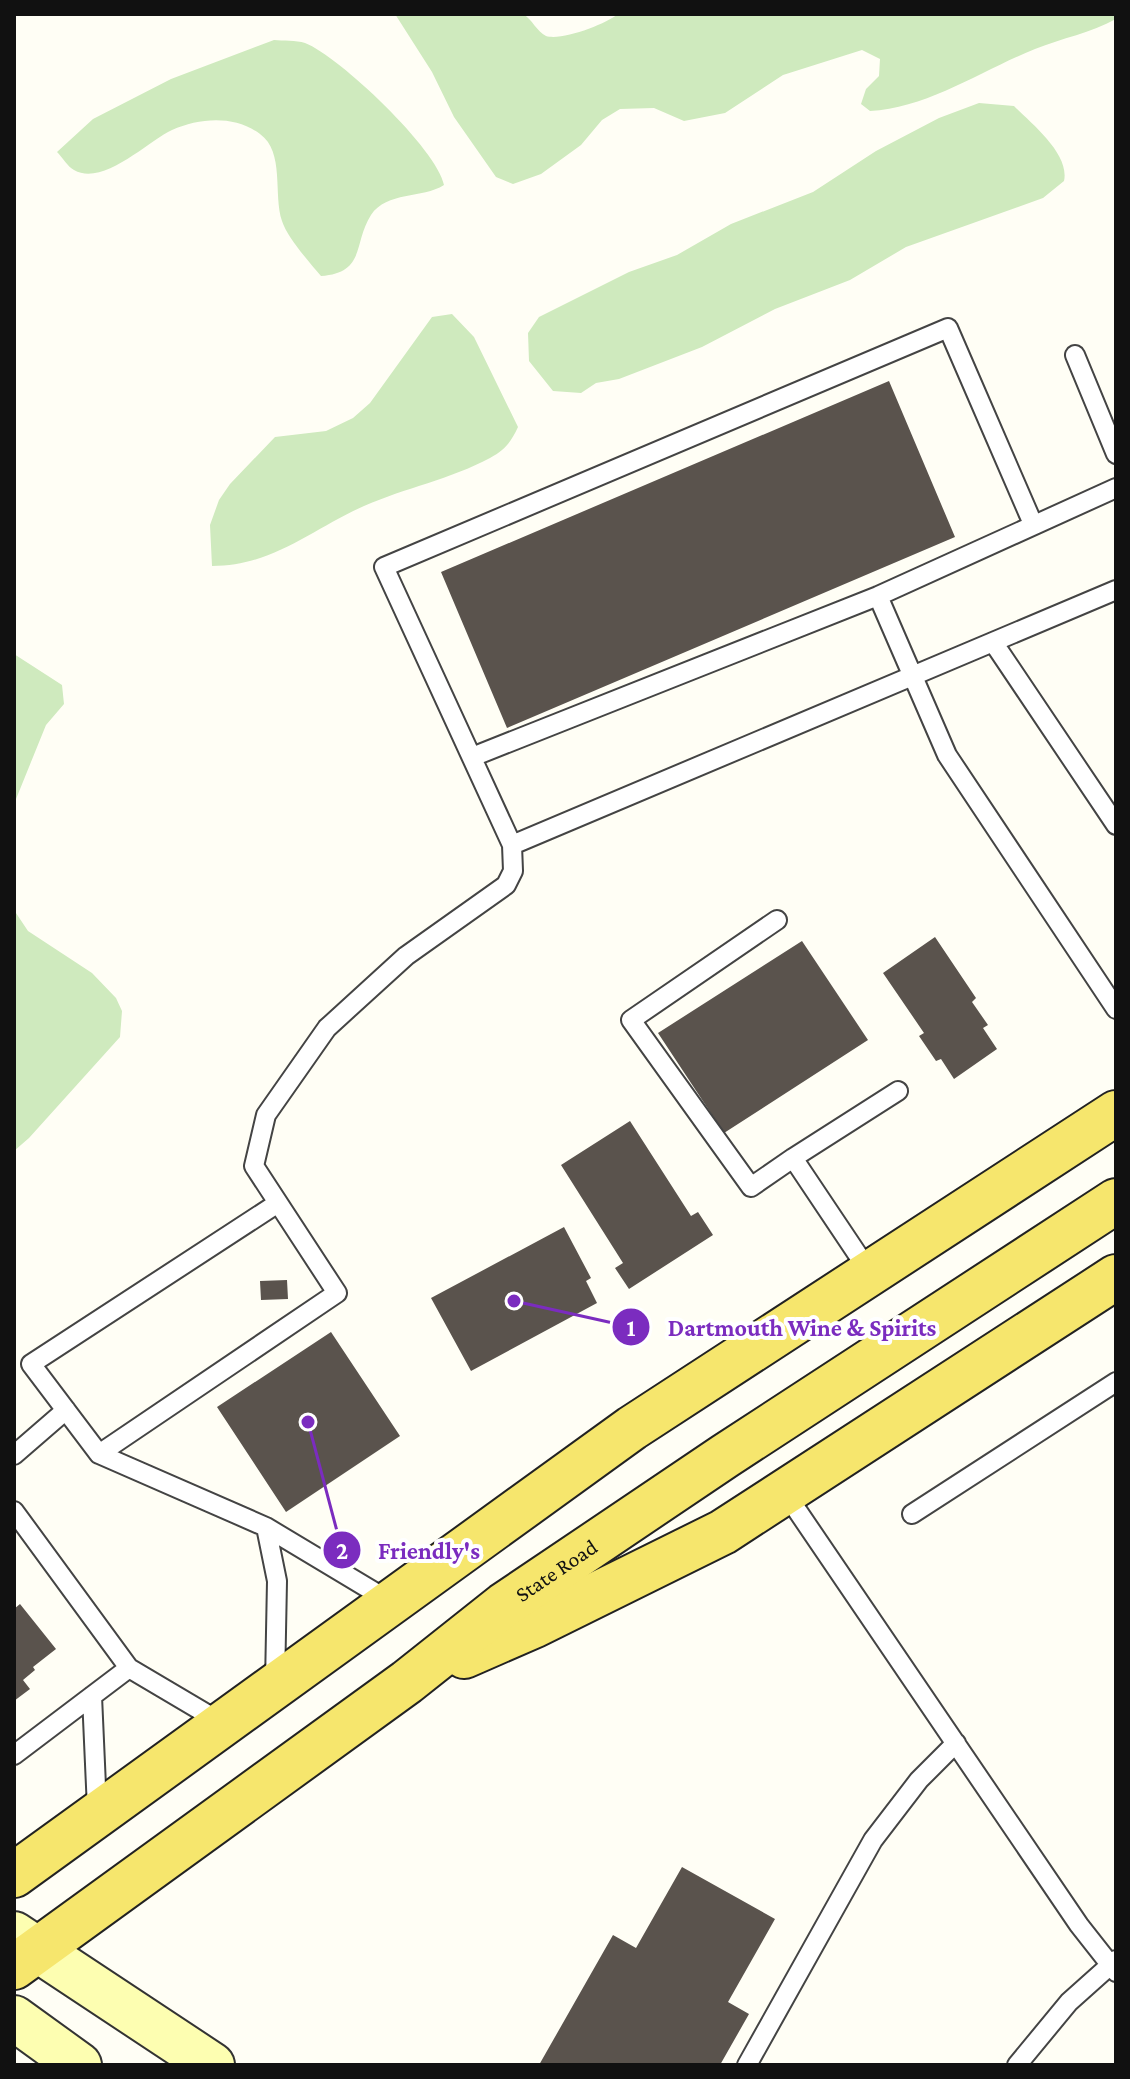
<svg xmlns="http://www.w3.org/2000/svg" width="1130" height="2079" viewBox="0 0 1130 2079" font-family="'Crimson Pro',serif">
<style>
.green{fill:#cfeabe}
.building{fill:#5a534d}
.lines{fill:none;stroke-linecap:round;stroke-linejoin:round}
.service-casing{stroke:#444;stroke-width:22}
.secondary-casing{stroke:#333;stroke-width:48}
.primary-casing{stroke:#222;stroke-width:48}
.service{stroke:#fff;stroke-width:18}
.secondary{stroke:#fdfeb1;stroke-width:44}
.primary{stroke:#f6e66d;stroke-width:44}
.labels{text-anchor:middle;stroke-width:8;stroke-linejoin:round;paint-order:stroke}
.street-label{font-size:22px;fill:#111;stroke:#fff}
.leader{fill:none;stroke:#7b2cbf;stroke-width:3}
.callout-dot{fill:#7b2cbf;stroke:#fff;stroke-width:3}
.mark-label{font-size:24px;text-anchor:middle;font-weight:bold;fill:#fff}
.callout-label{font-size:24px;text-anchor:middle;font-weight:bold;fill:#7b2cbf;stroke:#fff;stroke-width:8;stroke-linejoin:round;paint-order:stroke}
</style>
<rect width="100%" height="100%" fill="#fffef5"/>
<!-- green -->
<path class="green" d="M 395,14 L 523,14 C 532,19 537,32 546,36 C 562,41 606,24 618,14 L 1116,14 L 1116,19 C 1091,33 1062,38 1035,49 C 982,70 928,108 870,111 L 861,104 L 866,89 L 879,76 L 880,59 L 862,50 L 783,75 L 725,113 L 684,121 L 654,108 L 620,109 L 602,120 L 581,145 L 541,174 L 513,184 L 496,177 L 454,117 L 432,72 Z
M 274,40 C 283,41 296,40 305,43 C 339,56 438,150 444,185 C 422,199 387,191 371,215 C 353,243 366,273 321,276 C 309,262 287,237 282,221 C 273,195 285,152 260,134 C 234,115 200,118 172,130 C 148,141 103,187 74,170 C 68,167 62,157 57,152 L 93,119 L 171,79 Z
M 979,103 L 1014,106 C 1032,124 1070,154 1064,181 L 1043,198 L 906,247 L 850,280 L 775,309 L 702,347 L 619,379 L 596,383 L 581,393 L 553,391 L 529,361 L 528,333 L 539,317 L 629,272 L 677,255 L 731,224 L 813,192 L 876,151 L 939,118 Z
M 452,314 L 474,337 L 518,427 C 511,442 505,450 490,458 C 451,479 405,488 364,506 C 312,529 273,566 212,566 L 210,525 L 219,500 L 230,484 L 275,437 L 326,431 L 353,418 L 370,403 L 432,317 Z
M 14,654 L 62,685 L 64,704 L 46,725 L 14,804 Z
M 14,910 L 28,931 L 92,973 L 116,998 L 122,1011 L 120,1037 L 29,1138 L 14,1151 Z"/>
<!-- building -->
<path class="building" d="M 889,381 L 955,537 L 507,728 L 441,572 Z
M 935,937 L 976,998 L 972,1002 L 988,1025 L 983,1028 L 997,1049 L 954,1079 L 941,1059 L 936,1061 L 919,1036 L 924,1033 L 883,973 Z
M 802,941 L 868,1040 L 724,1133 L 658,1033 Z
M 630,1121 L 691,1216 L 698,1212 L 713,1235 L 629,1289 L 615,1268 L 623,1263 L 561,1165 Z
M 564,1227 L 591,1278 L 586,1281 L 597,1303 L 471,1371 L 431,1298 Z
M 287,1280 L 288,1299 L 261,1300 L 260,1281 Z
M 331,1332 L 400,1436 L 286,1512 L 217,1407 Z
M 20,1604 L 56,1649 L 33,1667 L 35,1670 L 23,1680 L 30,1689 L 14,1701 L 14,1609 Z
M 682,1867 L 775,1919 L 728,2002 L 749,2014 L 720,2065 L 539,2065 L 613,1935 L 636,1948 Z"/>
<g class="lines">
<defs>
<path id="service" d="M 1075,355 L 1116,454
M 1033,524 L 948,328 L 384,567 L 512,845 L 1116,590
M 878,596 L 947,755 L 1116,1009
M 993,642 L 1116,825
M 472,757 L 878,596 L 1116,488
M 777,920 L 631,1020 L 751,1187 L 793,1158
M 278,1203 L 31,1364 L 99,1454 L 266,1527 L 391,1602
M 870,1273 L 793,1158 L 898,1091
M 99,1454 L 337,1293 L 254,1166 L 266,1115 L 327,1028 L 406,956 L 506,885 L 513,871 L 512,845
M 14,1455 L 66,1410
M 786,1494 L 1079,1925 L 1116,1972
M 14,1511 L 129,1668 L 14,1755
M 912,1514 L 1116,1382
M 266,1527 L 277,1581 L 275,1683
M 129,1668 L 222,1723
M 92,1696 L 97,1809
M 747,2065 L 873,1840 L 919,1780 L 956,1743
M 1017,2065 L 1069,2002 L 1116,1960"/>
<path id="secondary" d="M 14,1934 L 212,2065
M 14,2018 L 79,2065"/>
<g id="primary">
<path d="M 464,1656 L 535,1625 L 723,1532 L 1116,1277"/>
<path d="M 14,1875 L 632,1428 L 1116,1113"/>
<path id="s1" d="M 14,1967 L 407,1682 L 504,1605 L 725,1456 L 1116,1201"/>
</g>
</defs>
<!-- service casing -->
<use href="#service" class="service-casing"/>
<!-- secondary casing -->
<use href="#secondary" class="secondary-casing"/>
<!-- primary casing -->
<use href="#primary" class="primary-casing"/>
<!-- service -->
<use href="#service" class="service"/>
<!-- secondary -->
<use href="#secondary" class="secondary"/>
<!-- primary -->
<use href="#primary" class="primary"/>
</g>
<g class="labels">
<!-- street labels -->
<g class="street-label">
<text dy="8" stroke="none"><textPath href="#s1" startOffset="672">State Road</textPath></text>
</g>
</g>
<!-- callouts -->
<path class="leader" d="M514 1301L631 1327M308 1422L342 1550"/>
<g class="callout-dot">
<circle cx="514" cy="1301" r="8"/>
<circle cx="308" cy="1422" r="8"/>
<circle cx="631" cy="1327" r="20"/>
<circle cx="342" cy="1550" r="20"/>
</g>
<g class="mark-label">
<text x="631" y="1336">1</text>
<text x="342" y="1559">2</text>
</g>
<g class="callout-label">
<text x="802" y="1336">Dartmouth Wine &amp; Spirits</text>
<text x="429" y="1559">Friendly's</text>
</g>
<!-- border -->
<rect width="1130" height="2079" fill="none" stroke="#111111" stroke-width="32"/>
</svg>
